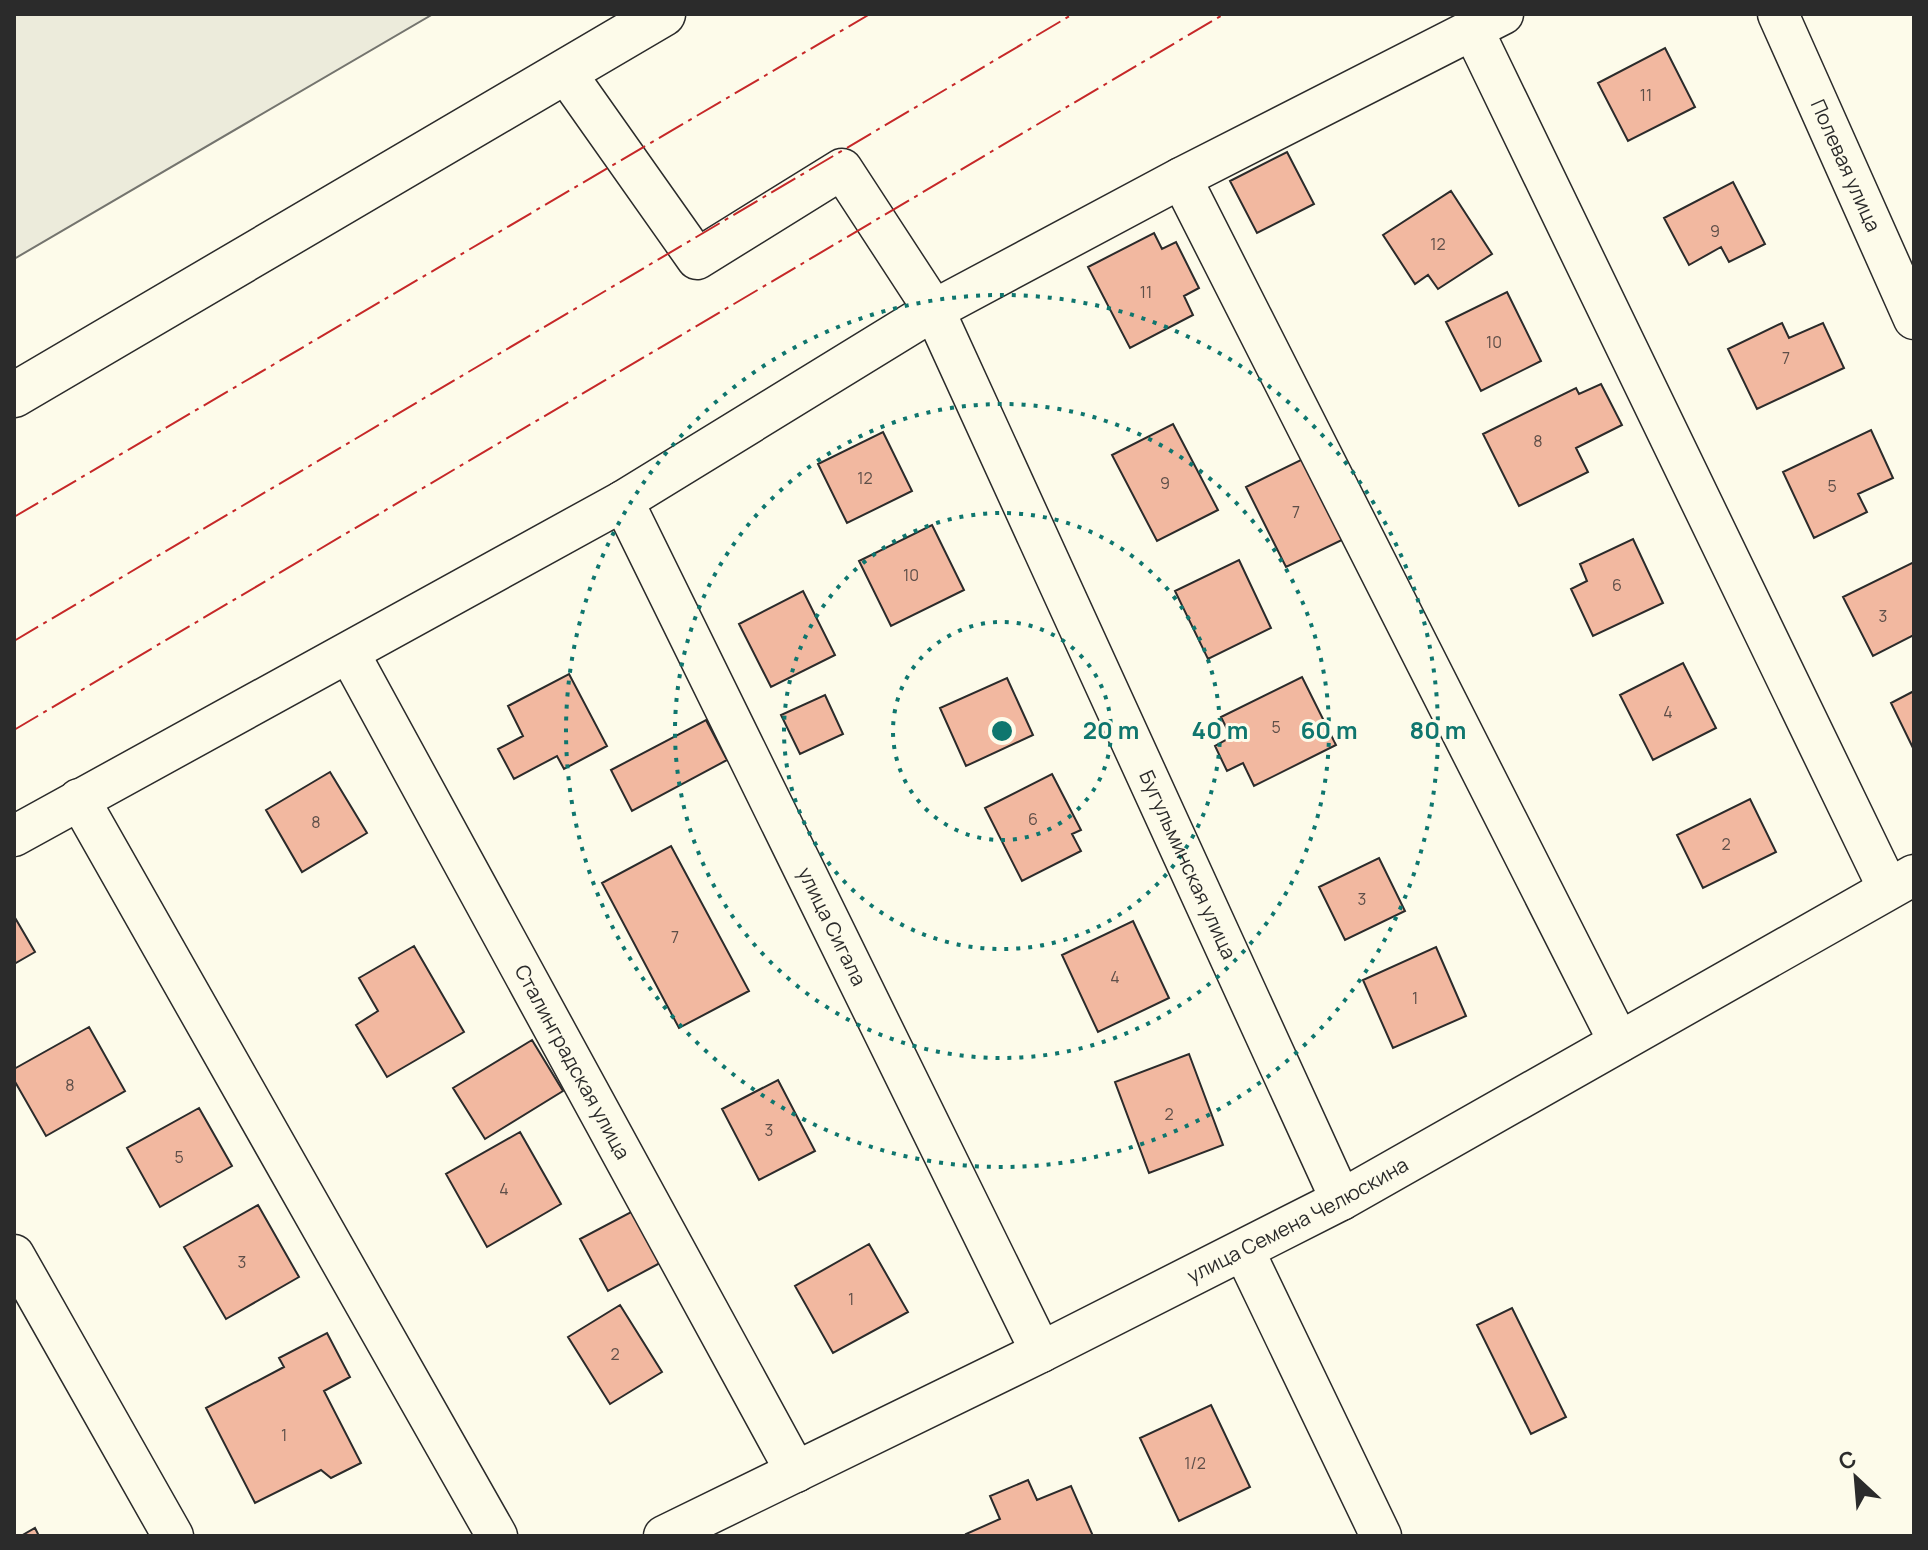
<svg xmlns="http://www.w3.org/2000/svg" width="1928" height="1550" viewBox="0 0 1928 1550" font-family="Manrope,sans-serif">
<style>
.green{fill:#ecebdb;stroke:#74746e;stroke-width:2}
.building{fill:#f2b8a0;stroke:#2b2b2b;stroke-width:2}
.lines{fill:none;stroke-linecap:round;stroke-linejoin:round}
.minor-casing{stroke:#2b2b2b;stroke-width:43}
.major-casing{stroke:#2b2b2b;stroke-width:47}
.minor{stroke:#fdfbea;stroke-width:40}
.major{stroke:#fdfbea;stroke-width:44}
.power{stroke:#c62828;stroke-width:2;stroke-dasharray:28 6 4 6;stroke-linecap:butt}
.ring{fill:none;stroke:#0f766e;stroke-width:4;stroke-dasharray:4 8}
.labels{text-anchor:middle;stroke-width:6;stroke-linejoin:round;paint-order:stroke}
.number-label{font-size:16px;fill:#5d4e48}
.street-label{font-size:20px;fill:#2b2b2b;stroke:#fdfbea}
.centre{fill:#0f766e;stroke:#fdfbea;stroke-width:4}
.ring-label{font-size:24px;text-anchor:middle;font-weight:bold;fill:#0f766e;stroke:#fdfbea;stroke-width:6;stroke-linejoin:round;paint-order:stroke}
</style>
<rect width="100%" height="100%" fill="#fdfbea"/>
<!-- green -->
<path class="green" d="M 14,14 L 433,14 L 14,259 Z"/>
<!-- building -->
<path class="building" d="M 1665,48 L 1695,107 L 1628,141 L 1598,83 Z
M 1287,152 L 1314,204 L 1257,233 L 1230,181 Z
M 1733,182 L 1765,244 L 1729,262 L 1721,247 L 1689,265 L 1664,218 Z
M 1451,191 L 1492,254 L 1438,289 L 1428,275 L 1415,284 L 1383,235 Z
M 1154,233 L 1162,249 L 1176,242 L 1199,288 L 1184,296 L 1193,315 L 1130,348 L 1088,267 Z
M 1507,292 L 1541,361 L 1481,391 L 1446,322 Z
M 1782,323 L 1789,338 L 1823,323 L 1844,368 L 1757,409 L 1728,349 Z
M 1601,384 L 1622,425 L 1576,448 L 1588,472 L 1519,506 L 1483,434 L 1576,388 L 1579,394 Z
M 1173,424 L 1218,510 L 1157,541 L 1112,455 Z
M 1871,430 L 1893,478 L 1858,494 L 1867,512 L 1814,538 L 1783,472 Z
M 883,432 L 912,491 L 847,523 L 818,464 Z
M 1307,457 L 1346,538 L 1286,567 L 1246,487 Z
M 932,525 L 964,590 L 891,626 L 859,561 Z
M 1633,539 L 1663,603 L 1593,636 L 1571,589 L 1587,581 L 1580,564 Z
M 1239,560 L 1271,628 L 1208,659 L 1175,591 Z
M 1914,562 L 1914,635 L 1873,656 L 1843,597 Z
M 803,591 L 835,655 L 771,687 L 739,624 Z
M 1683,663 L 1716,728 L 1653,760 L 1620,695 Z
M 569,674 L 607,746 L 564,769 L 557,756 L 514,779 L 498,749 L 523,736 L 508,706 Z
M 1302,677 L 1336,745 L 1254,786 L 1243,763 L 1227,771 L 1215,746 L 1231,737 L 1221,717 Z
M 1007,678 L 1033,735 L 966,766 L 940,708 Z
M 1914,691 L 1914,750 L 1891,703 Z
M 825,695 L 843,734 L 800,754 L 781,715 Z
M 706,720 L 727,760 L 632,811 L 611,770 Z
M 330,772 L 367,833 L 302,872 L 266,810 Z
M 1052,774 L 1081,830 L 1072,834 L 1081,851 L 1022,881 L 985,808 Z
M 1750,799 L 1776,852 L 1703,888 L 1677,835 Z
M 671,846 L 749,991 L 679,1028 L 602,883 Z
M 1379,858 L 1405,911 L 1345,940 L 1319,887 Z
M 14,916 L 35,952 L 14,964 Z
M 1133,921 L 1169,998 L 1098,1032 L 1062,955 Z
M 414,946 L 464,1032 L 387,1077 L 356,1025 L 378,1011 L 359,978 Z
M 1436,947 L 1466,1016 L 1393,1048 L 1363,980 Z
M 89,1027 L 125,1091 L 46,1136 L 14,1080 L 14,1069 Z
M 532,1040 L 563,1091 L 485,1139 L 453,1088 Z
M 1189,1054 L 1223,1145 L 1149,1173 L 1115,1082 Z
M 778,1080 L 815,1151 L 759,1180 L 722,1109 Z
M 199,1108 L 232,1166 L 160,1207 L 127,1148 Z
M 520,1132 L 561,1204 L 487,1247 L 446,1174 Z
M 258,1205 L 299,1277 L 226,1319 L 184,1247 Z
M 633,1211 L 660,1263 L 608,1291 L 580,1239 Z
M 869,1244 L 908,1312 L 833,1353 L 795,1286 Z
M 620,1305 L 662,1372 L 610,1404 L 568,1337 Z
M 1512,1308 L 1566,1417 L 1531,1434 L 1477,1325 Z
M 327,1333 L 350,1377 L 324,1391 L 361,1463 L 331,1478 L 321,1470 L 255,1503 L 206,1408 L 284,1367 L 279,1358 Z
M 1211,1405 L 1250,1487 L 1179,1521 L 1140,1438 Z
M 1028,1480 L 1037,1500 L 1071,1486 L 1093,1536 L 967,1536 L 966,1534 L 1000,1519 L 990,1496 Z
M 35,1528 L 39,1536 L 21,1536 Z"/>
<g class="lines">
<defs>
<g id="minor">
<path id="s1" d="M 1778,14 L 1914,319"/>
<path d="M 1473,30 L 1888,888"/>
<path id="s2" d="M 565,72 L 697,259 L 842,169 L 934,310 L 1341,1200"/>
<path d="M 1181,178 L 1619,1042"/>
<path id="s3" d="M 623,501 L 1041,1352"/>
<path id="s4" d="M 349,653 L 796,1472"/>
<path d="M 79,799 L 497,1536"/>
<path d="M 14,836 L 623,501 L 934,310 L 1181,178 L 1503,14"/>
<path d="M 1244,1251 L 1381,1536"/>
<path d="M 14,1255 L 173,1536"/>
<path id="s5" d="M 664,1536 L 1041,1352 L 1341,1200 L 1914,875"/>
</g>
<path id="major" d="M 14,395 L 663,14"/>
</defs>
<!-- minor casing -->
<use href="#minor" class="minor-casing"/>
<!-- major casing -->
<use href="#major" class="major-casing"/>
<!-- minor -->
<use href="#minor" class="minor"/>
<!-- major -->
<use href="#major" class="major"/>
<!-- power -->
<path class="power" d="M 14,517 L 870,14
M 14,641 L 1073,14
M 14,730 L 1224,14"/>
</g>
<!-- distance rings -->
<g class="ring">
<circle cx="1002" cy="731" r="109"/>
<circle cx="1002" cy="731" r="218"/>
<circle cx="1002" cy="731" r="327"/>
<circle cx="1002" cy="731" r="436"/>
</g>
<g class="labels">
<!-- number labels -->
<g class="number-label">
<text x="1646" y="101">11</text>
<text x="1715" y="237">9</text>
<text x="1438" y="250">12</text>
<text x="1146" y="298">11</text>
<text x="1494" y="348">10</text>
<text x="1786" y="364">7</text>
<text x="1538" y="447">8</text>
<text x="865" y="484">12</text>
<text x="1165" y="489">9</text>
<text x="1832" y="492">5</text>
<text x="1296" y="518">7</text>
<text x="911" y="581">10</text>
<text x="1617" y="591">6</text>
<text x="1883" y="622">3</text>
<text x="1668" y="718">4</text>
<text x="1276" y="733">5</text>
<text x="1033" y="825">6</text>
<text x="316" y="828">8</text>
<text x="1726" y="850">2</text>
<text x="1362" y="905">3</text>
<text x="675" y="943">7</text>
<text x="1115" y="983">4</text>
<text x="1415" y="1004">1</text>
<text x="70" y="1091">8</text>
<text x="1169" y="1120">2</text>
<text x="769" y="1136">3</text>
<text x="179" y="1163">5</text>
<text x="504" y="1195">4</text>
<text x="242" y="1268">3</text>
<text x="851" y="1305">1</text>
<text x="615" y="1360">2</text>
<text x="284" y="1441">1</text>
<text x="1195" y="1469">1/2</text>
</g>
<!-- street labels -->
<g class="street-label">
<text dy="7" stroke="none"><textPath href="#s1" startOffset="166">Полевая улица</textPath></text>
<text dy="7" stroke="none"><textPath href="#s2" startOffset="1178">Бугульминская улица</textPath></text>
<text dy="7" stroke="none"><textPath href="#s3" startOffset="474">улица Сигала</textPath></text>
<text dy="7" stroke="none"><textPath href="#s4" startOffset="466">Сталинградская улица</textPath></text>
<text dy="7" stroke="none"><textPath href="#s5" startOffset="708">улица Семена Челюскина</textPath></text>
</g>
</g>
<circle cx="1002" cy="731" r="12" class="centre"/>
<g class="ring-label">
<text x="1111" y="739">20 m</text>
<text x="1220" y="739">40 m</text>
<text x="1329" y="739">60 m</text>
<text x="1438" y="739">80 m</text>
</g>
<!-- border -->
<rect width="1928" height="1550" fill="none" stroke="#2b2b2b" stroke-width="32"/>
<!-- north arrow -->
<g transform="translate(1856 1478) rotate(334)" stroke="#fdfbea" stroke-width="6" paint-order="stroke">
<path d="M0-6L14 30L0 20L-14 30Z" fill="#2b2b2b"/>
<text y="-12" font-size="22" font-weight="bold" text-anchor="middle" fill="#2b2b2b">С</text>
</g>
</svg>
